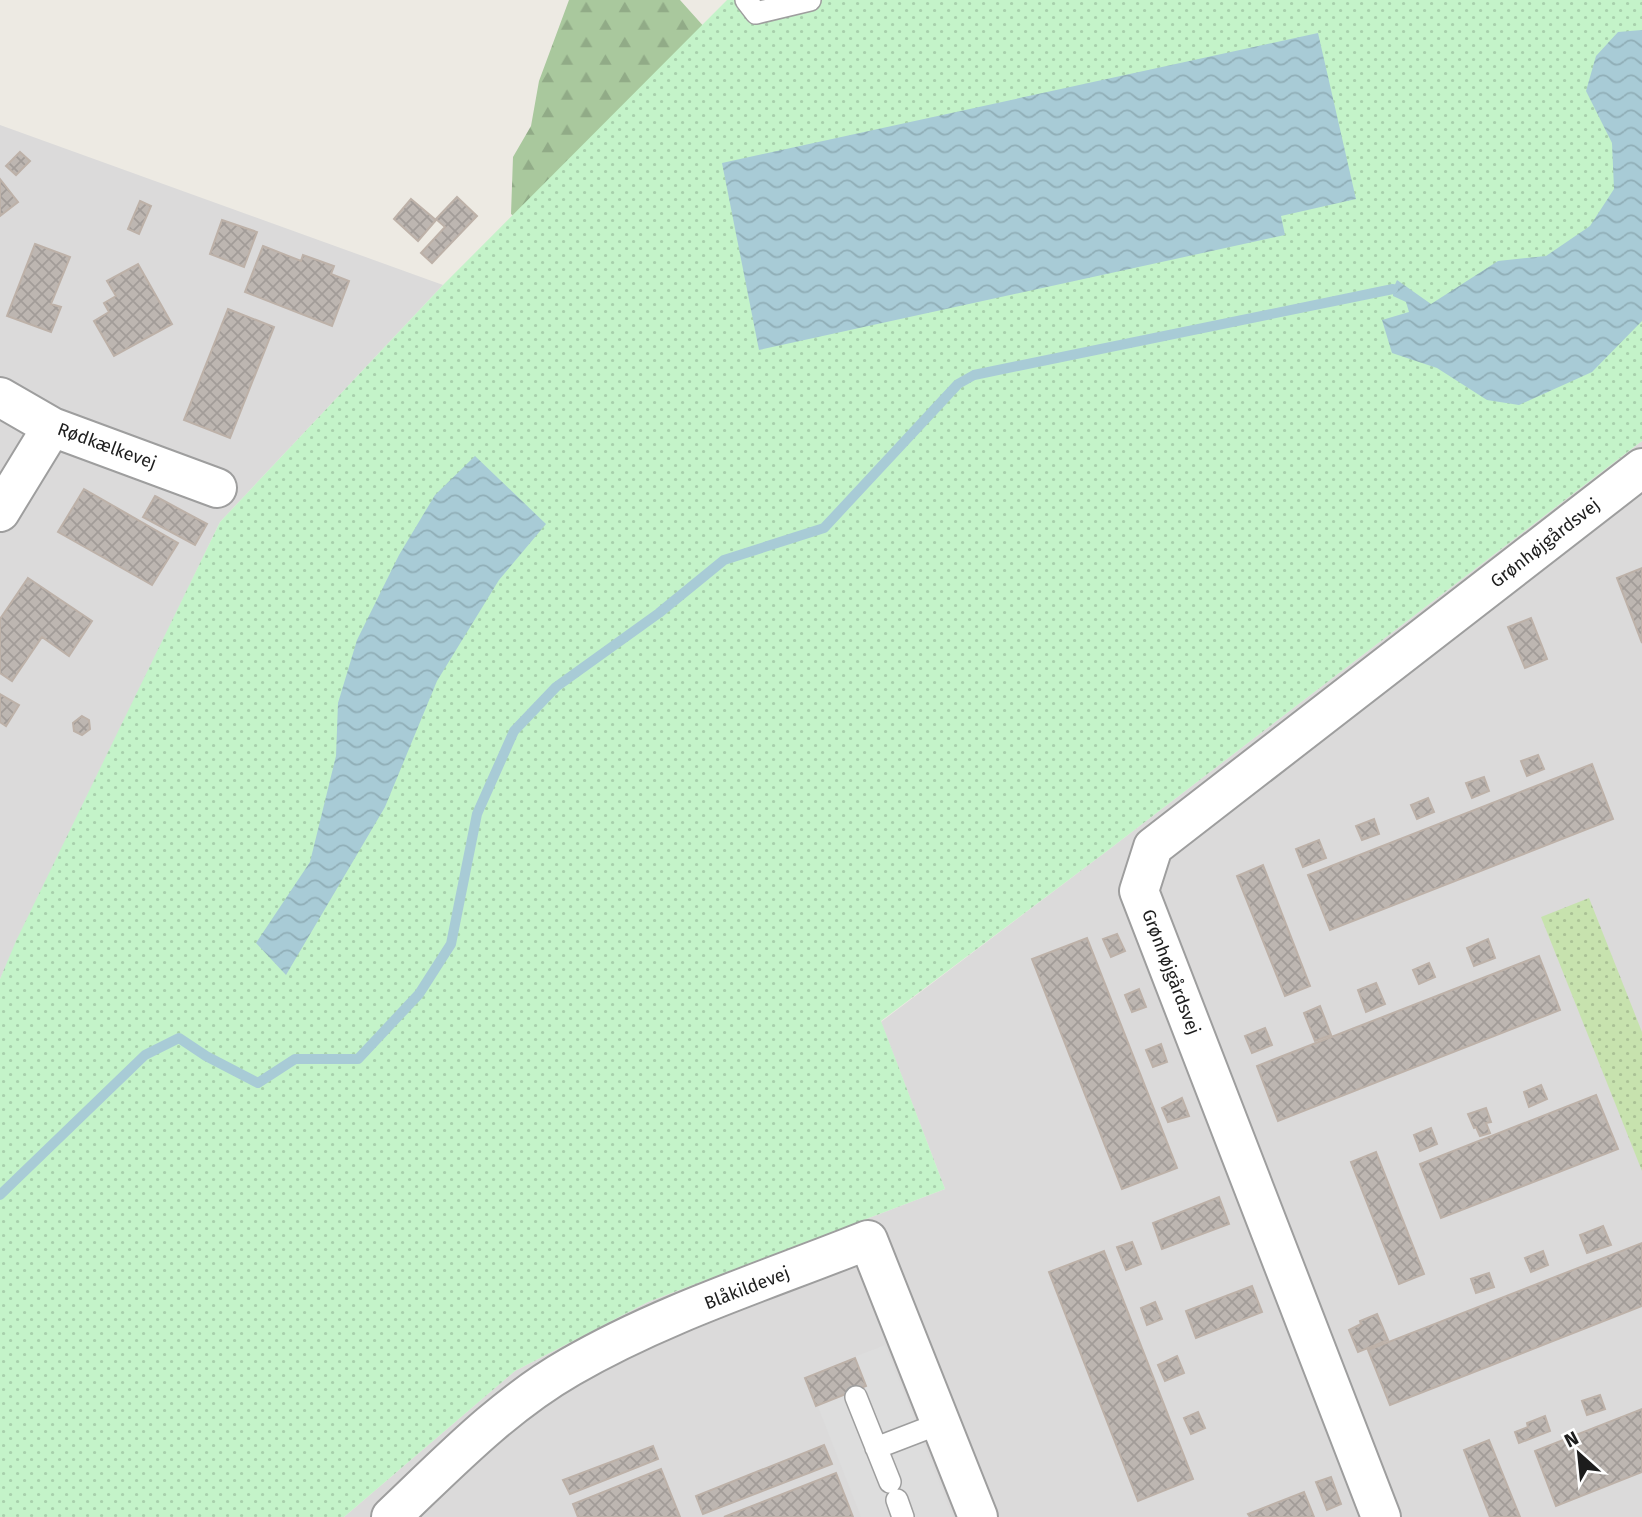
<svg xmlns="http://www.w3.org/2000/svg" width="1642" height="1517" viewBox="0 0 1642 1517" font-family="'Fira Sans',sans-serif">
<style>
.residential{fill:#dbdada}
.grass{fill:url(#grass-dots)}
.forest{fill:url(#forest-firs)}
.park{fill:url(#park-dots)}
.parking{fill:#ddd}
.water{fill:url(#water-waves)}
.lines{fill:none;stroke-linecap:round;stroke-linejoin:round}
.stream{stroke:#a8cbd6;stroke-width:10}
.building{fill:url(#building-cross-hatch);stroke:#bdb1a8;stroke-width:2}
.lane-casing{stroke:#9e9e9e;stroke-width:24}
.street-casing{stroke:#9e9e9e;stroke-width:42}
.lane{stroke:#fff;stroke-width:21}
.street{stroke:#fff;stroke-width:38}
.labels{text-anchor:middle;stroke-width:5;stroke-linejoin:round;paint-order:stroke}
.street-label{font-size:18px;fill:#1d1d1d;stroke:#fff}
</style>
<defs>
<pattern id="grass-dots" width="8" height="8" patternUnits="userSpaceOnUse" patternTransform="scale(1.75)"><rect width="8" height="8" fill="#c7e2ae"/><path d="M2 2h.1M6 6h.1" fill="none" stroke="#aac195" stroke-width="1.8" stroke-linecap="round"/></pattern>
<pattern id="forest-firs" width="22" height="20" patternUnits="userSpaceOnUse" patternTransform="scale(1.75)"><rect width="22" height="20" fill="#a9c89d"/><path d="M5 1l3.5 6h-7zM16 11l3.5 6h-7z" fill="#91ab87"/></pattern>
<pattern id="park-dots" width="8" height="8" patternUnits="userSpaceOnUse" patternTransform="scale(1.75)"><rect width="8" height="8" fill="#c4f3c9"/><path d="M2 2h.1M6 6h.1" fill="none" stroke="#a8d0ac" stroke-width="1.8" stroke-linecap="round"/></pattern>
<pattern id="water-waves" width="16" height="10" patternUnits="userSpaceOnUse" patternTransform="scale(1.75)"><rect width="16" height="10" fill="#a8cbd6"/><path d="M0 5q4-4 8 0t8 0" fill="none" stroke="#90aeb7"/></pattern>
<pattern id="building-cross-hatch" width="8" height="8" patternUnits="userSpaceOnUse" patternTransform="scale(1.75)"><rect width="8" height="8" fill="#bdb6b1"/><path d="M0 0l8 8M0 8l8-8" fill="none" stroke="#a29c98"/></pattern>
</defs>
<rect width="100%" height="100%" fill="#edeae3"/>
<!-- residential -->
<path class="residential" d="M 0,125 L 443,285 L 220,522 L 0,979 Z
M 1642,441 L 1642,1517 L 344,1517 L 515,1371 L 648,1302 L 945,1189 L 881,1022 L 1107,851 Z"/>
<!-- grass -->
<path class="grass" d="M 1589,898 L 1642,1032 L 1642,1171 L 1541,917 Z"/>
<!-- forest -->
<path class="forest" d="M 569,0 L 680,0 L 706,29 L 537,233 L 511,214 L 513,157 L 531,126 L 539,81 Z"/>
<!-- park -->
<path class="park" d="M 727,0 L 1642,0 L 1642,441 L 1107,851 L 881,1021 L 945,1189 L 648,1302 L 515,1371 L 344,1517 L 0,1517 L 0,979 L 16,941 L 220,522 L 443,285 Z"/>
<!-- parking -->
<path class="parking" d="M 885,1345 L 953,1517 L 861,1517 L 806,1376 Z"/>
<!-- water -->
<path class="water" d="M 1642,30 L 1642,321 L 1592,372 L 1519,405 L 1487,400 L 1437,368 L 1392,353 L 1382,320 L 1409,312 L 1406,302 L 1393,296 L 1393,289 L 1397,280 L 1431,304 L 1498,261 L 1546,256 L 1590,226 L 1614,189 L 1612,143 L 1586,91 L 1596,56 L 1618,32 Z
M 1318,33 L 1356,199 L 1281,216 L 1285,235 L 759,350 L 722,163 Z
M 475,456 L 546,524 L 499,580 L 437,681 L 385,807 L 286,975 L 256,943 L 310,862 L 336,756 L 338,703 L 357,640 L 399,555 L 435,495 Z"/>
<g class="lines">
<!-- stream -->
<path class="stream" d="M 0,1195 L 145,1055 L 179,1038 L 206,1056 L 258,1083 L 295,1059 L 358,1059 L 419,994 L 451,944 L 477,814 L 514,731 L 556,687 L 659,613 L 724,560 L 824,528 L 958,384 L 974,375 L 1393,289"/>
</g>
<!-- building -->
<path class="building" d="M 20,152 L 30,161 L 16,175 L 6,166 Z
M 0,179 L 18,202 L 0,216 Z
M 457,197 L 477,216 L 432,263 L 421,253 L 445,227 L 436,219 Z
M 411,199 L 436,220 L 418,241 L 394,219 Z
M 140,201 L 151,206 L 139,234 L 128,229 Z
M 222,220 L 257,232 L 244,267 L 210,254 Z
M 35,244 L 70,257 L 51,304 L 61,307 L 51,332 L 7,316 Z
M 263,246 L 301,261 L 303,255 L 334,266 L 331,274 L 349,281 L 332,326 L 245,292 Z
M 138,264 L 172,324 L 114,356 L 94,321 L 109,312 L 104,303 L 116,296 L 107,281 Z
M 228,309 L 274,327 L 230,438 L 184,420 Z
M 84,489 L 178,543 L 152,585 L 58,532 Z
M 155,496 L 207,524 L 195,545 L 143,517 Z
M 1642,568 L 1642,643 L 1617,578 Z
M 28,578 L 92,621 L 69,656 L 42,637 L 12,681 L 0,673 L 0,619 Z
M 1531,618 L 1547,659 L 1525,668 L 1508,627 Z
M 0,694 L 19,705 L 6,726 L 0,722 Z
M 82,716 L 89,720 L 90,729 L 82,735 L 74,731 L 73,723 Z
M 1538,755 L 1544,769 L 1527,776 L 1521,761 Z
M 1592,764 L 1613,819 L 1330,930 L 1308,875 Z
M 1484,777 L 1489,791 L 1472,798 L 1466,783 Z
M 1428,798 L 1434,812 L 1417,819 L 1411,805 Z
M 1374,819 L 1379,834 L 1362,840 L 1356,826 Z
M 1319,840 L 1326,858 L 1303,867 L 1296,849 Z
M 1263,865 L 1310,986 L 1285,996 L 1237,876 Z
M 1117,934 L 1125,951 L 1111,957 L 1103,939 Z
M 1087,938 L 1177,1168 L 1122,1189 L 1032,959 Z
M 1488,939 L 1495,958 L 1474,966 L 1467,948 Z
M 1539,956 L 1560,1010 L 1278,1121 L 1257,1066 Z
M 1429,963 L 1435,977 L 1419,984 L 1413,970 Z
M 1376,983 L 1385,1004 L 1366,1012 L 1358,990 Z
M 1139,989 L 1146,1007 L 1132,1012 L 1125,995 Z
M 1320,1006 L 1331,1035 L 1315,1041 L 1304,1013 Z
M 1265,1028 L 1272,1045 L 1252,1053 L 1245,1036 Z
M 1161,1044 L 1167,1062 L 1153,1067 L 1146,1050 Z
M 1541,1085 L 1547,1099 L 1529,1107 L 1524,1092 Z
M 1596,1095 L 1618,1149 L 1441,1218 L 1420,1164 Z
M 1182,1098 L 1189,1116 L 1168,1122 L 1162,1108 Z
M 1486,1108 L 1491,1122 L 1486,1123 L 1490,1133 L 1480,1136 L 1476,1127 L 1474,1128 L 1468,1114 Z
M 1431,1128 L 1437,1144 L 1420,1151 L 1414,1135 Z
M 1376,1152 L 1424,1274 L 1399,1284 L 1351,1162 Z
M 1219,1197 L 1229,1224 L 1162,1249 L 1153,1223 Z
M 1603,1226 L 1611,1245 L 1587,1253 L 1580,1235 Z
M 1132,1242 L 1141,1264 L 1126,1270 L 1117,1247 Z
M 1642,1243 L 1642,1306 L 1390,1405 L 1368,1350 Z
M 1104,1251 L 1193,1479 L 1138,1501 L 1049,1272 Z
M 1543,1251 L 1548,1265 L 1531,1272 L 1525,1258 Z
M 1489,1273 L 1494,1287 L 1476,1293 L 1471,1279 Z
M 1252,1286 L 1262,1312 L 1196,1338 L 1186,1311 Z
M 1155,1302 L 1162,1319 L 1147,1325 L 1141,1308 Z
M 1377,1314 L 1388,1340 L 1358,1352 L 1349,1330 L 1361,1324 L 1360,1321 Z
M 1177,1356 L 1184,1373 L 1165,1381 L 1158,1365 Z
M 855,1358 L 866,1386 L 816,1406 L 805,1378 Z
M 1600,1395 L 1605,1409 L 1587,1415 L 1582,1401 Z
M 1642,1409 L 1642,1472 L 1556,1506 L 1535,1451 Z
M 1198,1412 L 1205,1428 L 1191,1434 L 1184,1418 Z
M 1545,1416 L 1550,1431 L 1519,1443 L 1515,1432 L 1528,1427 L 1527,1423 Z
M 1489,1440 L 1520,1517 L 1490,1517 L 1464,1450 Z
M 824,1445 L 832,1464 L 703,1514 L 696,1496 Z
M 653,1446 L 658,1459 L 570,1494 L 563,1480 Z
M 661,1469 L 680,1517 L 578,1517 L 573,1504 Z
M 836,1473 L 853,1517 L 724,1517 Z
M 1331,1477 L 1341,1504 L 1327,1510 L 1316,1482 Z
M 1304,1492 L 1314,1517 L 1250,1517 L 1248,1514 Z"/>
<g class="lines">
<defs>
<path id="lane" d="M 746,0 L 756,13 L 810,0
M 856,1397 L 890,1482
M 876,1448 L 941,1423
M 897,1500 L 903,1517"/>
<path id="street" d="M 0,397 L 52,427 L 217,488
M 0,512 L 52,427
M 391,1517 C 447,1464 502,1406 570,1367 C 663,1313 768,1280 868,1240 L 978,1517
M 1381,1517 L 1139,891 L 1153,847 L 1642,468"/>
</defs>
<!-- lane casing -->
<use href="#lane" class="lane-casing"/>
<!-- street casing -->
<use href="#street" class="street-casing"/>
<!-- lane -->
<use href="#lane" class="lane"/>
<!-- street -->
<use href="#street" class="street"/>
</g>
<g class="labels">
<!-- street labels -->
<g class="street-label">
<text transform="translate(107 446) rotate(20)" y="6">Rødkælkevej</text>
<text transform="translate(1545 543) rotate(-38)" y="6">Grønhøjgårdsvej</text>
<text transform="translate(1171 972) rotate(69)" y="6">Grønhøjgårdsvej</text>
<text transform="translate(747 1288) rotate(-21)" y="6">Blåkildevej</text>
</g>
</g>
<!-- north arrow -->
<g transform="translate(1579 1454) rotate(333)" stroke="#ffffff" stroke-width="5" paint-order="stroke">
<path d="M0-5L12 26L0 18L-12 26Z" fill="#1d1d1d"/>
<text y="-10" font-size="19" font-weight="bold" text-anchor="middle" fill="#1d1d1d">N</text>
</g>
</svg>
